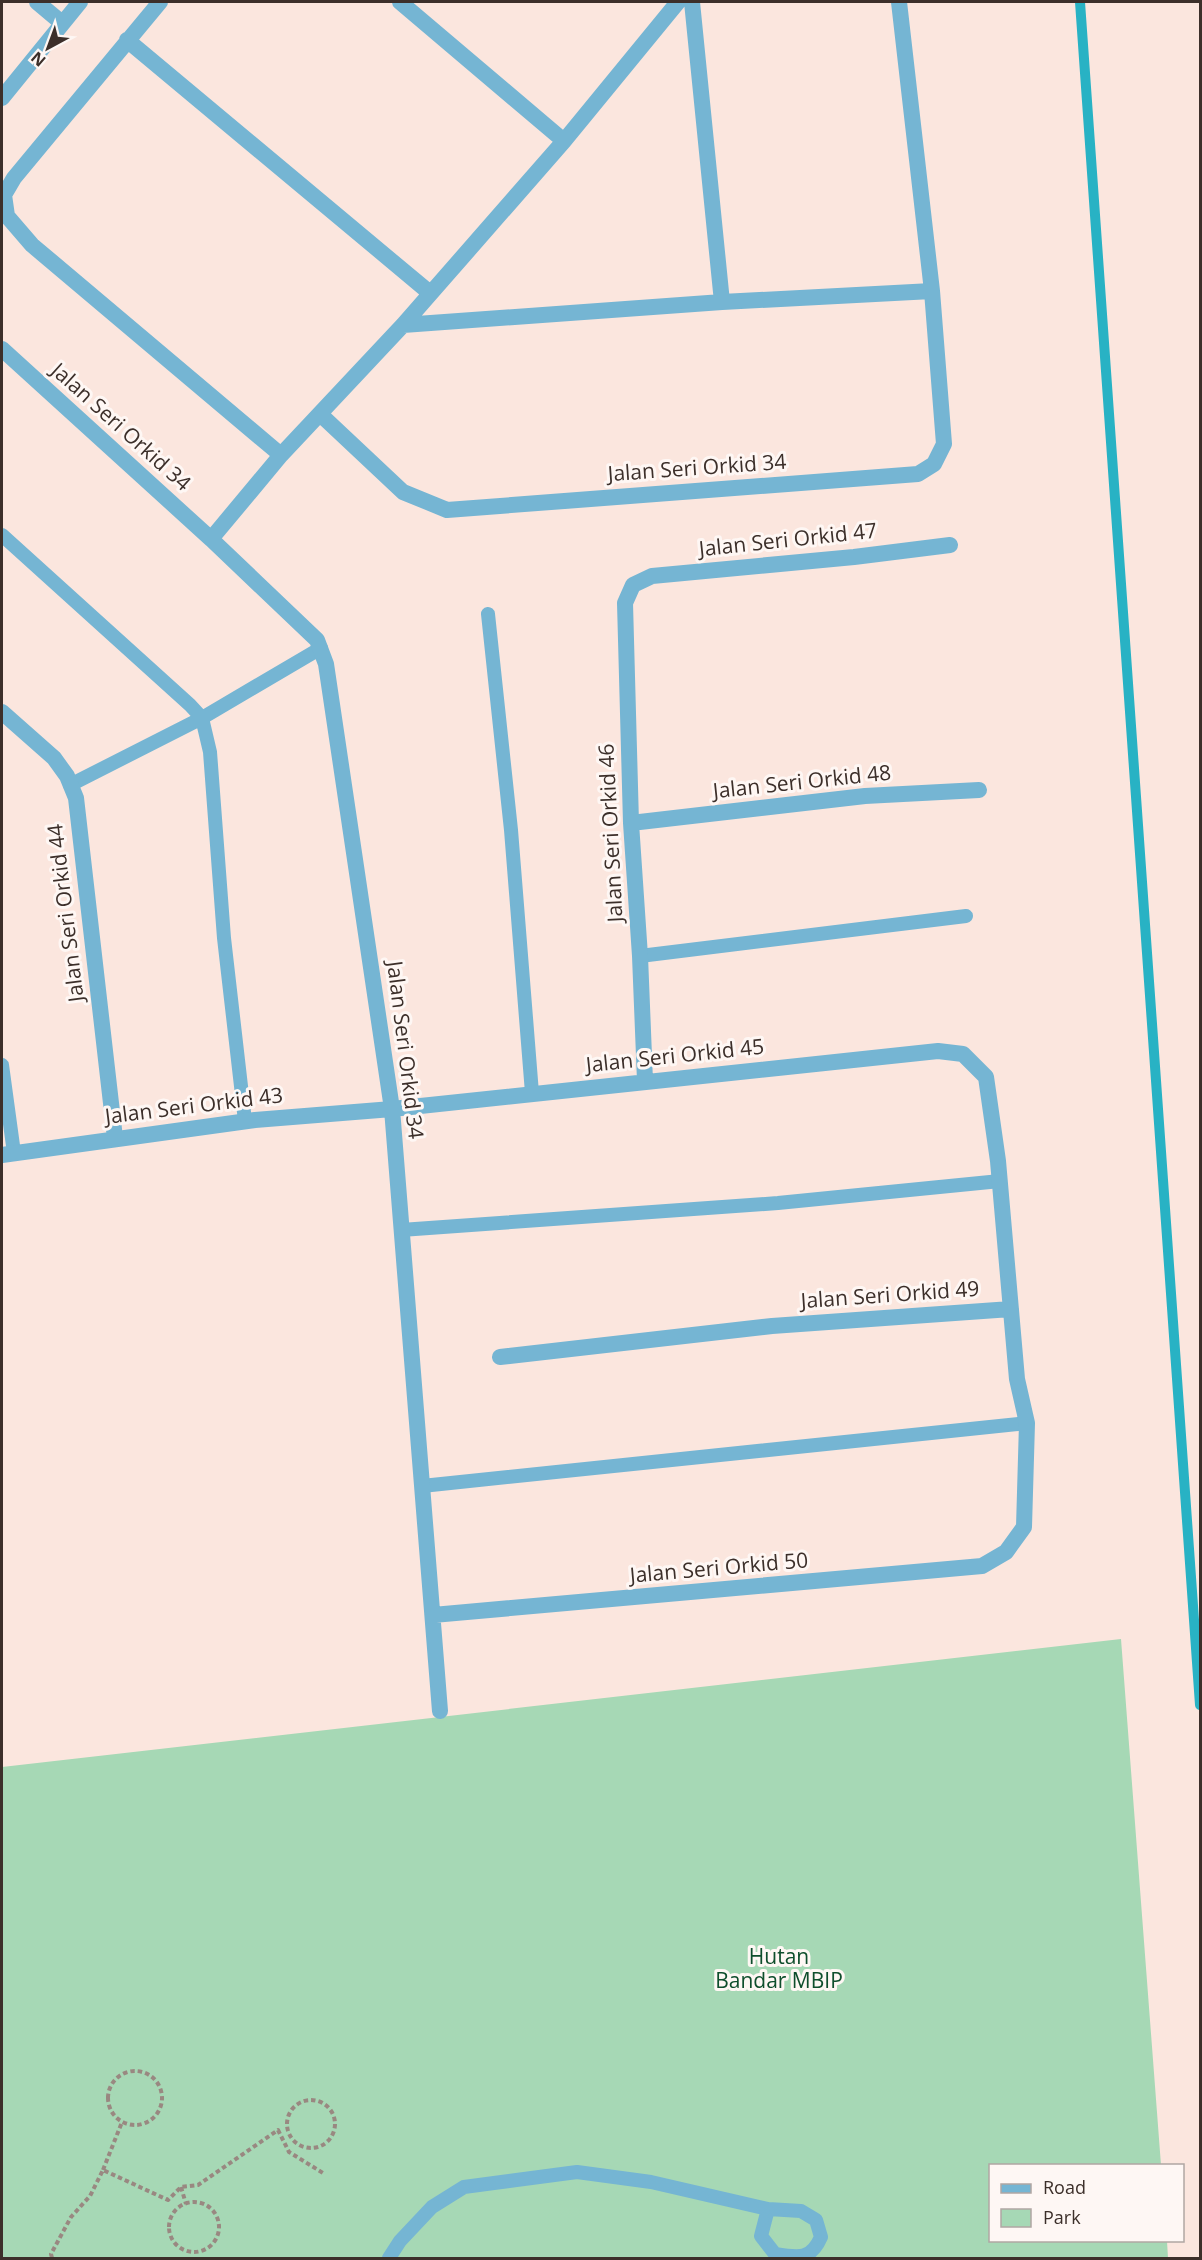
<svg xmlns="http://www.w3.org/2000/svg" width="1202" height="2260" viewBox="0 0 1202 2260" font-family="'Open Sans',sans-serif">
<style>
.green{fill:#a6d8b5}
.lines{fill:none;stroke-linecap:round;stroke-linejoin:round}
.stream{stroke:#28b2c4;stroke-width:10}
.path{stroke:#998881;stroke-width:4;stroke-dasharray:4.5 3;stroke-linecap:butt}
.service{stroke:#75b5d3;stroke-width:14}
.minor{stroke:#75b5d3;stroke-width:16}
.labels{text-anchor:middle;stroke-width:6;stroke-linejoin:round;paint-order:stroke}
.street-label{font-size:21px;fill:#3c2f2a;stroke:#fef7f4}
.park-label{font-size:21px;fill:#0e4e2c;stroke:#fef7f4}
</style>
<rect width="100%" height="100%" fill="#fbe6de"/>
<!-- green -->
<path class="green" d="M 1121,1639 L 1161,2165 L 990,2166 L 990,2240 L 1167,2241 L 1168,2258 L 2,2258 L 2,1767 Z"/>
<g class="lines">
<!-- stream -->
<path class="stream" d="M 1080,2 L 1200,1705"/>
<!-- path -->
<path class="path" d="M108 2098a27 27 0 1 1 54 0a27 27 0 1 1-54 0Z
M287 2124a24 24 0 1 1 48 0a24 24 0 1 1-48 0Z
M 103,2170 L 122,2122
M 181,2187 L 186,2204
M169 2227a25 25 0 1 1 50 0a25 25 0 1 1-50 0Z
M 52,2258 L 51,2254 L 71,2217 L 90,2196 L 103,2170 L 168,2200 L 181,2187 L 198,2185 L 278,2130 L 289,2152 L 323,2173"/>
<!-- service -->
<path class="service" d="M 2,535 L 190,705 L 202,718 L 210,752 L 224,938 L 245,1121
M 488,614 L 511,830 L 532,1093
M 70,785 L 202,718 L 321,648
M 640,956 L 966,916
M 2,1065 L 14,1153
M 401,1230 L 778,1203 L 1000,1181
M 422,1486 L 1027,1423
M 389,2258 L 400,2241 L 432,2207 L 464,2187 L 577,2172 L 651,2182 L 768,2209 L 801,2211 L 816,2220 L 821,2237 C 811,2260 799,2258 775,2254 L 761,2236 L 768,2209"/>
<!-- minor -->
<path class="minor" d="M 37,2 L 62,23
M 160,2 L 14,178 L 4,195 L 7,216 L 32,245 L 281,455
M 400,2 L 564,141
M 692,2 L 722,302
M 127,40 L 430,293
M 2,98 L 80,2
M 403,325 L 722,302 L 932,291
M 2,349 L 211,539 L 317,640 L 326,664 L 392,1109 L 440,1711
M 320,414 L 403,492 L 447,510 L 918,474 L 934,464 L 944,444 L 932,291 L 899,2
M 211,539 L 281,455 L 403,325 L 564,141 L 678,2
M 2,712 L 54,758 L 67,776 L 76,798 L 115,1138
M 631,823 L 865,796 L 979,790
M 645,1081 L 640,956 L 631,823 L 625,603 L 633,585 L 652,576 L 854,557 L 950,545
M 2,1155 L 255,1120 L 392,1109 L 938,1051 L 963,1054 L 986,1077 L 998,1161 L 1017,1379 L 1027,1423 L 1024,1527 L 1006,1552 L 982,1566 L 433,1615
M 500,1357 L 772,1326 L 1011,1309"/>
</g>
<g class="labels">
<!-- street labels -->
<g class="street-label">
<text transform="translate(121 427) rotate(42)" y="7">Jalan Seri Orkid 34</text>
<text transform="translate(697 468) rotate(-4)" y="7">Jalan Seri Orkid 34</text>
<text transform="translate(788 540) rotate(-6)" y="7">Jalan Seri Orkid 47</text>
<text transform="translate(802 782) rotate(-6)" y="7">Jalan Seri Orkid 48</text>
<text transform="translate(611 833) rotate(-93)" y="7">Jalan Seri Orkid 46</text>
<text transform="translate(66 913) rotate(-97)" y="7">Jalan Seri Orkid 44</text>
<text transform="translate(405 1050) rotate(83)" y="7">Jalan Seri Orkid 34</text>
<text transform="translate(675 1056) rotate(-6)" y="7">Jalan Seri Orkid 45</text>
<text transform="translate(194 1106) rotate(-7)" y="7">Jalan Seri Orkid 43</text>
<text transform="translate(890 1295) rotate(-4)" y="7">Jalan Seri Orkid 49</text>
<text transform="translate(719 1568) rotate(-5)" y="7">Jalan Seri Orkid 50</text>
</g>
<!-- park labels -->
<g class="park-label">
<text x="779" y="1964">Hutan<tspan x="779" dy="24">Bandar MBIP</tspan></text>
</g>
</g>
<!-- border -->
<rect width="1202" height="2260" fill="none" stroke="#3c2f2a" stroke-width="6"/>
<!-- legend -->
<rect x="989" y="2164" width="195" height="78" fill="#fef7f4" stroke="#b0a7a3" stroke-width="1.5"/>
<rect x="1001" y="2184" width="30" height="9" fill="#75b5d3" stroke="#b0a7a3" stroke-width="1.5"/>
<text x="1043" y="2194" font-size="18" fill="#3c2f2a">Road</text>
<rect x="1001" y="2209" width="30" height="18" fill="#a6d8b5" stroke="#b0a7a3" stroke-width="1.5"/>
<text x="1043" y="2224" font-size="18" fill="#3c2f2a">Park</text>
<!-- north arrow -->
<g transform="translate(48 48) rotate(221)" stroke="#fef7f4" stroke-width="4.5" paint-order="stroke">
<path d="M0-4.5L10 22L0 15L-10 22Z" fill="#3c2f2a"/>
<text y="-9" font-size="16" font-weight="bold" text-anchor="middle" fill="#3c2f2a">N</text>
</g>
</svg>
